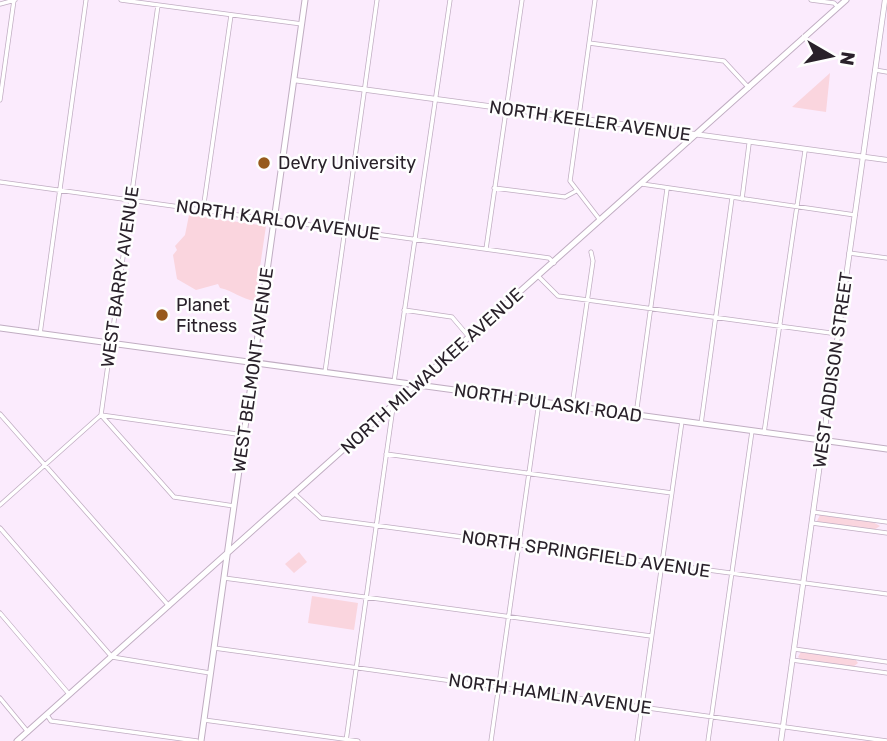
<svg xmlns="http://www.w3.org/2000/svg" width="887" height="741" viewBox="0 0 887 741" font-family="Rubik,sans-serif">
<style>
.green{fill:#fad5de}
.lines{fill:none;stroke-linecap:round;stroke-linejoin:round}
.minor-casing{stroke:#c0adc2;stroke-width:5}
.tertiary-casing{stroke:#c0adc2;stroke-width:6}
.secondary-casing{stroke:#c0adc2;stroke-width:7}
.minor{stroke:#fff;stroke-width:3.5}
.tertiary{stroke:#fff;stroke-width:4.5}
.secondary{stroke:#fff;stroke-width:5}
.poi-dot{fill:#975a1c;stroke:#fefefe;stroke-width:2.5}
.labels{text-anchor:middle;stroke-width:5;stroke-linejoin:round;paint-order:stroke}
.street-label{font-size:18px;fill:#29212a;stroke:#fefefe}
.poi-label{font-size:18px;fill:#29212a;stroke:#fefefe;text-anchor:start}
</style>
<rect width="100%" height="100%" fill="#fbebfd"/>
<!-- green -->
<path class="green" d="M 830,73 L 826,112 L 792,107 Z
M 189,215 L 266,226 L 255,301 C 241,299 234,291 220,288 L 218,284 L 196,290 L 177,279 L 173,255 L 177,250 L 175,246 L 185,235 Z
M 820,515 L 873,522 L 880,526 L 874,530 L 820,522 L 817,521 Z
M 299,552 L 307,562 L 294,573 L 285,564 Z
M 312,596 L 358,603 L 354,630 L 308,623 Z
M 801,652 L 855,659 L 858,663 L 853,667 L 802,660 L 798,657 Z"/>
<g class="lines">
<defs>
<path id="minor" d="M 121,0 L 302,24
M 595,0 L 570,181 L 600,220
M 811,0 L 834,3 L 838,7
M 0,4 L 15,0
M 589,43 L 724,61 L 749,88
M 875,70 L 887,72
M 0,100 L 14,0
M 0,182 L 549,258 L 554,263
M 642,184 L 855,215
M 494,188 L 565,197 L 576,191
M 742,199 L 749,144
M 203,210 L 231,15
M 486,249 L 522,0
M 849,253 L 887,258
M 539,277 L 558,296 L 838,334
M 404,310 L 452,317 L 469,337
M 40,334 L 86,0
M 325,372 L 377,0
M 394,382 L 450,0
M 572,406 L 593,261 L 591,252
M 0,414 L 169,606
M 101,415 L 174,497 L 234,506
M 101,415 L 244,435
M 636,415 L 667,189
M 701,424 L 732,198
M 764,433 L 805,151
M 386,454 L 672,493
M 295,494 L 321,518 L 887,594
M 0,505 L 101,415 L 158,5
M 813,512 L 887,522
M 812,523 L 887,533
M 0,528 L 112,657 L 210,673
M 224,578 L 651,636
M 0,613 L 69,694
M 214,648 L 887,741
M 794,649 L 887,662
M 792,660 L 887,673
M 0,698 L 28,732
M 47,715 L 51,721 L 197,741
M 204,720 L 358,741
M 346,741 L 393,407
M 491,741 L 539,402
M 637,741 L 682,421
M 708,741 L 752,431"/>
<path id="tertiary" d="M 294,80 L 887,160
M 781,741 L 885,0"/>
<path id="secondary" d="M 0,328 L 887,449
M 17,741 L 846,0
M 201,741 L 305,0"/>
</defs>
<!-- minor casing -->
<use href="#minor" class="minor-casing"/>
<!-- tertiary casing -->
<use href="#tertiary" class="tertiary-casing"/>
<!-- secondary casing -->
<use href="#secondary" class="secondary-casing"/>
<!-- minor -->
<use href="#minor" class="minor"/>
<!-- tertiary -->
<use href="#tertiary" class="tertiary"/>
<!-- secondary -->
<use href="#secondary" class="secondary"/>
</g>
<!-- markers -->
<g class="poi-dot">
<circle cx="264" cy="163" r="7"/>
<circle cx="162" cy="315" r="7"/>
</g>
<g class="labels">
<!-- street labels -->
<g class="street-label">
<text transform="translate(590 121) rotate(8)" y="6">NORTH KEELER AVENUE</text>
<text transform="translate(278 220) rotate(8)" y="6">NORTH KARLOV AVENUE</text>
<text transform="translate(120 277) rotate(-82)" y="6">WEST BARRY AVENUE</text>
<text transform="translate(253 370) rotate(-82)" y="6">WEST BELMONT AVENUE</text>
<text transform="translate(833 370) rotate(-82)" y="6">WEST ADDISON STREET</text>
<text transform="translate(432 371) rotate(-42)" y="6">NORTH MILWAUKEE AVENUE</text>
<text transform="translate(548 403) rotate(8)" y="6">NORTH PULASKI ROAD</text>
<text transform="translate(586 554) rotate(8)" y="6">NORTH SPRINGFIELD AVENUE</text>
<text transform="translate(550 694) rotate(8)" y="6">NORTH HAMLIN AVENUE</text>
</g>
<!-- poi labels -->
<g class="poi-label">
<text x="278" y="169">DeVry University</text>
<text x="176" y="311">Planet<tspan x="176" dy="21">Fitness</tspan></text>
</g>
</g>
<!-- north arrow -->
<g transform="translate(831 56) rotate(99)" stroke="#fefefe" stroke-width="5" paint-order="stroke">
<path d="M0-5L12 26L0 18L-12 26Z" fill="#29212a"/>
<text y="-10" font-size="19" font-weight="bold" text-anchor="middle" fill="#29212a">N</text>
</g>
</svg>
